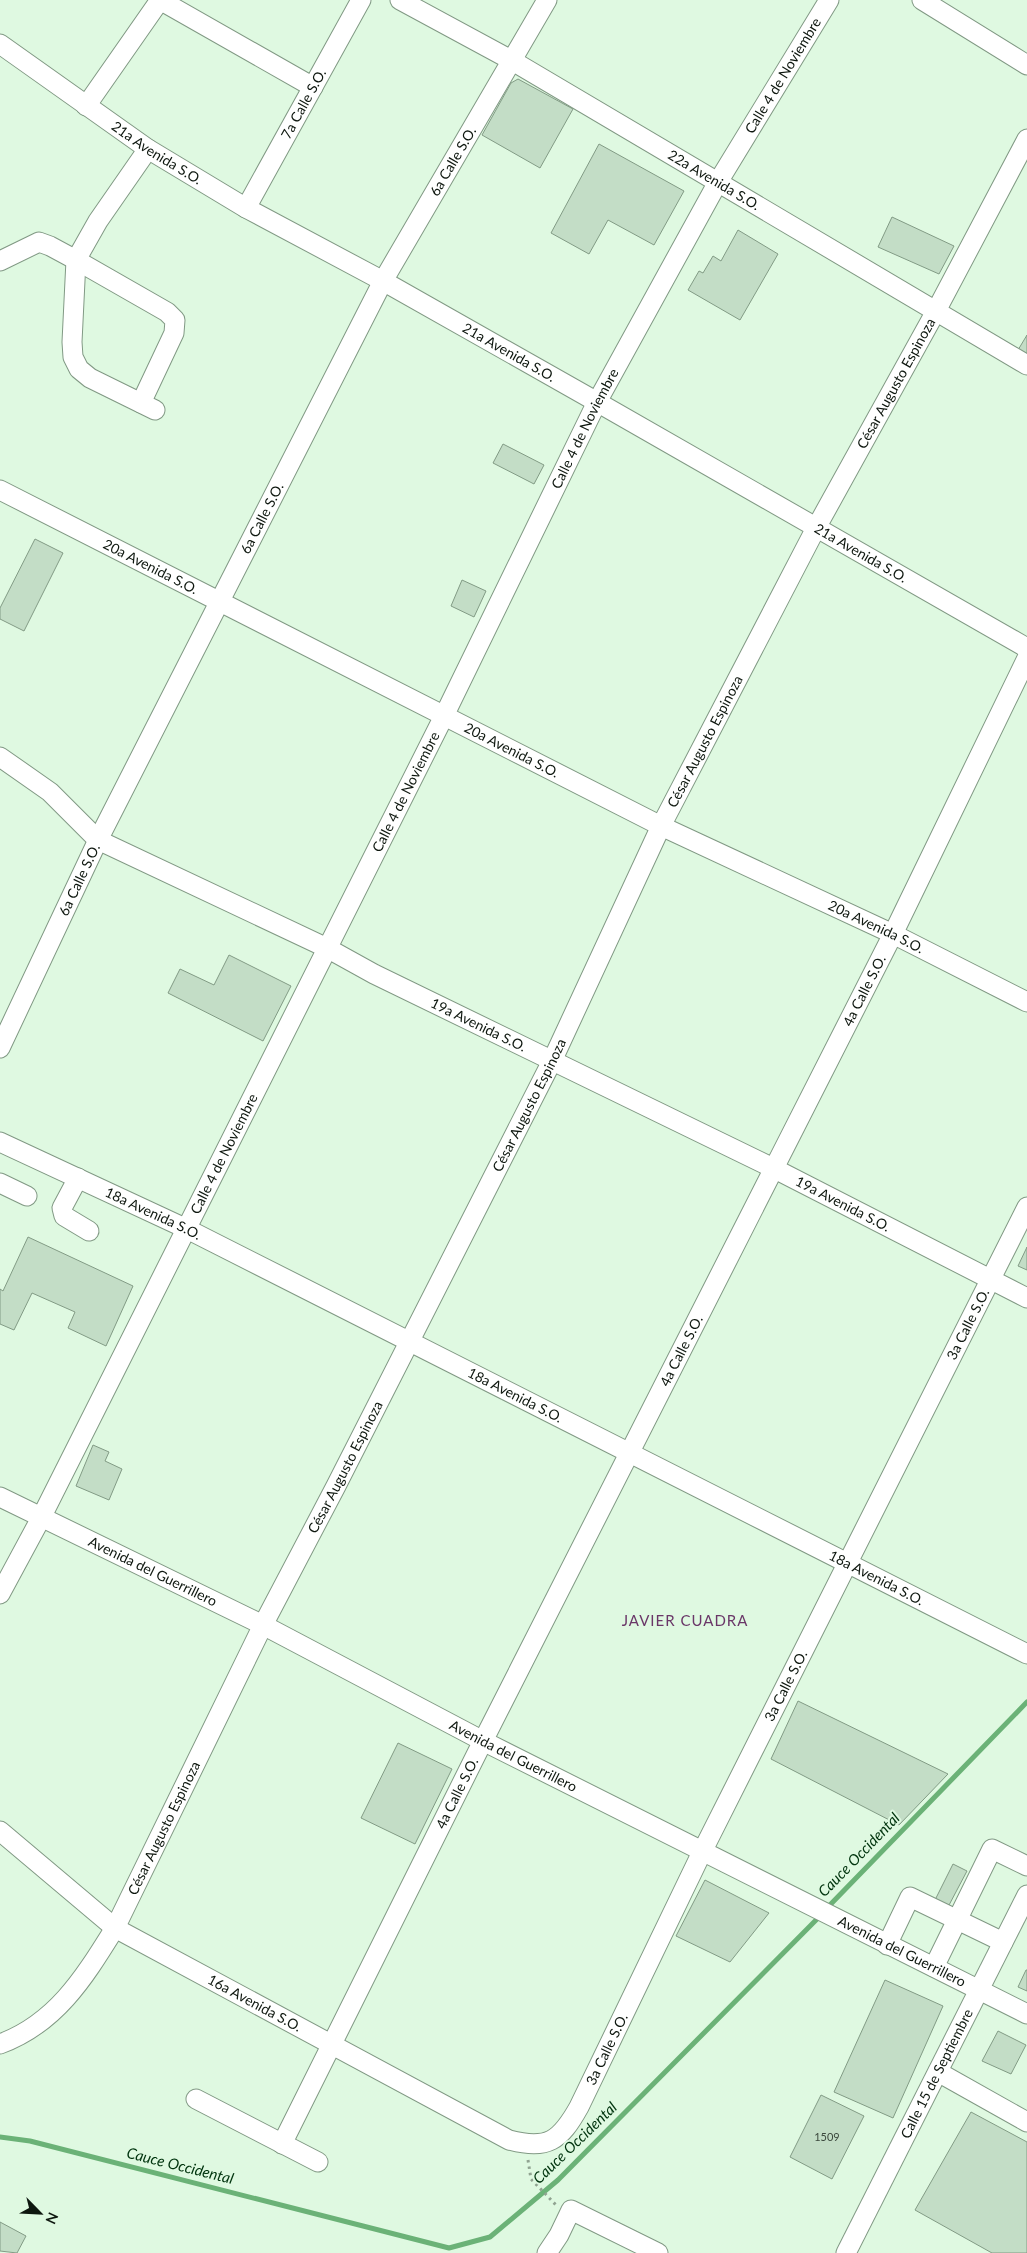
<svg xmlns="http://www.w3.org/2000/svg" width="1027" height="2253" viewBox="0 0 1027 2253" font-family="Lato,sans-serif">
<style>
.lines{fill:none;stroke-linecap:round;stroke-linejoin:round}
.stream{stroke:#6bb277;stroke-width:5}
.building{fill:#c3ddc6;stroke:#829b85}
.minor-casing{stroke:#819984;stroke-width:21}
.path{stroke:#90a391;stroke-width:3;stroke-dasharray:2.5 4;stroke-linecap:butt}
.minor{stroke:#fff;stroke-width:19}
.labels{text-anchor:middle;stroke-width:4;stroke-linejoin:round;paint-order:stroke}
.number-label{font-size:11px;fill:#3b483d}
.street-label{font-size:14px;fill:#0e170f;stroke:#dff9e1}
.neighbourhood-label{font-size:15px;letter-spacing:1px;fill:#6a3768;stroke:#dff9e1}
.water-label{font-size:15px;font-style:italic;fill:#00340e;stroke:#dff9e1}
</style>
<rect width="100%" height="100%" fill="#dff9e1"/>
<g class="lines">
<!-- stream -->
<path class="stream" d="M 827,1908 L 1027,1702
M 0,2137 L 30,2141 L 449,2248 L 490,2237 L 558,2180 L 821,1915"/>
</g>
<!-- building -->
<path class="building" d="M 518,79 L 573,109 L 540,168 L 482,135 L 511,83 Z
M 599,144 L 684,191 L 654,245 L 608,220 L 589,254 L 551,233 Z
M 892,217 L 954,246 L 939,274 L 878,247 Z
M 738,230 L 778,254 L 740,320 L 688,290 L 699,271 L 703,273 L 713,256 L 721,261 Z
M 1027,335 L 1027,361 L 1015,355 Z
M 503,444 L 544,465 L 534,484 L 493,463 Z
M 35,539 L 63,553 L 24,631 L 0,619 L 0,608 Z
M 462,580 L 486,591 L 474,617 L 451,606 Z
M 229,955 L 291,986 L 263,1041 L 168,993 L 180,969 L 214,985 Z
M 28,1237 L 133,1286 L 106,1346 L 68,1328 L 75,1312 L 32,1293 L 14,1330 L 0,1324 L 0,1289 L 3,1291 Z
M 1027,1247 L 1027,1270 L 1018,1266 Z
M 93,1445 L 109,1452 L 105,1461 L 122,1469 L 109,1500 L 76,1486 Z
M 798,1701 L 948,1774 L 899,1825 L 771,1759 Z
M 398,1743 L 452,1769 L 415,1844 L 361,1818 Z
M 953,1864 L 967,1871 L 948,1907 L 935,1900 Z
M 705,1880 L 769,1913 L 730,1962 L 676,1936 Z
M 1026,1970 L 1027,1970 L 1027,1991 L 1018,1987 Z
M 885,1980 L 943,2006 L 893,2118 L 834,2092 Z
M 998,2031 L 1026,2045 L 1011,2074 L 982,2061 Z
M 821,2095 L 864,2116 L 832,2179 L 790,2157 Z
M 971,2112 L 1027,2142 L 1027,2253 L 992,2253 L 915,2210 Z
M 0,2222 L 26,2236 L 17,2253 L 0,2251 Z"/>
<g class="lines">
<defs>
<g id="minor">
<path d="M 160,0 L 313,87"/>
<path id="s1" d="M 400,0 L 511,60 L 1027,365"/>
<path d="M 922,0 L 1027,65"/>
<path id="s2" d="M 0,44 L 148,149 L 246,208 L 383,281 L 597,402 L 1027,648"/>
<path d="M 86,106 L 160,0"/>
<path d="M 148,149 L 98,221 L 76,260 L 72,342 L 73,357 L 79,369 L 90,378 L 155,410"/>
<path id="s3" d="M 246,208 L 361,0"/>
<path d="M 0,261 L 39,242 L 50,246 L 76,260 L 167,312 L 175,320 L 174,333 L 141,403"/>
<path id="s4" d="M 0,490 L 661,826 L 893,934 L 1027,1002"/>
<path id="s5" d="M 0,757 L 50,792 L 98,840 L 327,948 L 374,974 L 773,1168 L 1027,1298"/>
<path id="s6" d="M 0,1048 L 98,840 L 383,281 L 547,0"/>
<path id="s7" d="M 0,1142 L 187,1229 L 1027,1654"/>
<path d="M 78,1178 L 62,1208 L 64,1216 L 89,1231"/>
<path d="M 0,1183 L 27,1196"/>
<path id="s8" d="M 0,1497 L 263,1625 L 483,1741 L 1027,2014"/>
<path id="s9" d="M 0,1594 L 41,1518 L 444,716 L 597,402 L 718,182 L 829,0"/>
<path id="s10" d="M 0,1831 L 115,1928 L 509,2140 C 548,2150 560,2141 579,2107 L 703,1850 L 1027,1207"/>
<path d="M 887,1945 L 910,1897 L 1003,1942"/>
<path d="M 934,1967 L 992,1849 L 1027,1866"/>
<path id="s11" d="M 0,2044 C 57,2023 85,1976 115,1928 L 263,1625 L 336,1486 L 552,1061 L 661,826 L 816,528 L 936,311 L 1027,139"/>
<path d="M 938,2072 L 1027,2122"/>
<path d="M 196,2099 L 318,2162"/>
<path id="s12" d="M 282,2144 L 483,1741 L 893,934 L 1027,658"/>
<path d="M 547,2253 L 559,2235 L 571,2210 L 658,2253"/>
<path id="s13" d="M 846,2253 L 1027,1895"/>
</g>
</defs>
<!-- minor casing -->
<use href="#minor" class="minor-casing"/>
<!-- path -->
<path class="path" d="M 528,2160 L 531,2179 L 556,2205"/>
<!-- minor -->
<use href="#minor" class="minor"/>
</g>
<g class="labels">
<!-- number labels -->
<g class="number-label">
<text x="827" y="2141">1509</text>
</g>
<!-- street labels -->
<g class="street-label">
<text dy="5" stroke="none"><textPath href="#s9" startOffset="1709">Calle 4 de Noviembre</textPath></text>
<text dy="5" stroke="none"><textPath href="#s3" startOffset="119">7a Calle S.O.</textPath></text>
<text dy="5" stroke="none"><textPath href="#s2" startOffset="191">21a Avenida S.O.</textPath></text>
<text dy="5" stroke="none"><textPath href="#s6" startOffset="996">6a Calle S.O.</textPath></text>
<text dy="5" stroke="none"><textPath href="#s1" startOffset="362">22a Avenida S.O.</textPath></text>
<text dy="5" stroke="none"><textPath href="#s2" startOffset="596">21a Avenida S.O.</textPath></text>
<text dy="5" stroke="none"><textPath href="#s11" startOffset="1898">César Augusto Espinoza</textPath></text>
<text dy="5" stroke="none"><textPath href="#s9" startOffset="1304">Calle 4 de Noviembre</textPath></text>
<text dy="5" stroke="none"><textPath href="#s6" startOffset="591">6a Calle S.O.</textPath></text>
<text dy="5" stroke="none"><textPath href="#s2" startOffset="1001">21a Avenida S.O.</textPath></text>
<text dy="5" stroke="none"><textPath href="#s4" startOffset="169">20a Avenida S.O.</textPath></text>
<text dy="5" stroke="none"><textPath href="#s11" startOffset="1492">César Augusto Espinoza</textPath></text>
<text dy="5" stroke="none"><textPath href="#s4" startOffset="574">20a Avenida S.O.</textPath></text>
<text dy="5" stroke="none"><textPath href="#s9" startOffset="899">Calle 4 de Noviembre</textPath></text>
<text dy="5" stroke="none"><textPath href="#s6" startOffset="186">6a Calle S.O.</textPath></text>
<text dy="5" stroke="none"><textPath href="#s4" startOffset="979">20a Avenida S.O.</textPath></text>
<text dy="5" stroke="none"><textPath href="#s12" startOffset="1292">4a Calle S.O.</textPath></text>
<text dy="5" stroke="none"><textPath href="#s5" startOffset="552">19a Avenida S.O.</textPath></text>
<text dy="5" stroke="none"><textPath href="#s11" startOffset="1088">César Augusto Espinoza</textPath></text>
<text dy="5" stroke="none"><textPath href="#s9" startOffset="494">Calle 4 de Noviembre</textPath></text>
<text dy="5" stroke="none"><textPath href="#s5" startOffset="958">19a Avenida S.O.</textPath></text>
<text dy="5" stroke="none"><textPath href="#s7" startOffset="169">18a Avenida S.O.</textPath></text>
<text dy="5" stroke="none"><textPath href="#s10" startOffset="1559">3a Calle S.O.</textPath></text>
<text dy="5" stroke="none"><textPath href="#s12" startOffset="888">4a Calle S.O.</textPath></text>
<text dy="5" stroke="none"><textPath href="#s7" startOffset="574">18a Avenida S.O.</textPath></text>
<text dy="5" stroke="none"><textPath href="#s11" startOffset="682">César Augusto Espinoza</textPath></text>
<text dy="5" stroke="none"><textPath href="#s8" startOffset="170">Avenida del Guerrillero</textPath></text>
<text dy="5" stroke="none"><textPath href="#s7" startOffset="979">18a Avenida S.O.</textPath></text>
<text dy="5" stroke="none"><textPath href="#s10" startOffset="1154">3a Calle S.O.</textPath></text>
<text dy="5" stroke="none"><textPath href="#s8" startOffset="575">Avenida del Guerrillero</textPath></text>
<text dy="5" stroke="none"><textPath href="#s12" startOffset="392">4a Calle S.O.</textPath></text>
<text dy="5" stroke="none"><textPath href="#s11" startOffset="278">César Augusto Espinoza</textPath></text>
<text dy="5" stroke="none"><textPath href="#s8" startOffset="1010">Avenida del Guerrillero</textPath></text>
<text dy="5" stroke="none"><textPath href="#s10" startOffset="309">16a Avenida S.O.</textPath></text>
<text dy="5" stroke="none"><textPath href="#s10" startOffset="749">3a Calle S.O.</textPath></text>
<text dy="5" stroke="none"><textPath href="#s13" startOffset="201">Calle 15 de Septiembre</textPath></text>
</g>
<!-- neighbourhood labels -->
<g class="neighbourhood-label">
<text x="685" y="1626">JAVIER CUADRA</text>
</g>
<!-- water labels -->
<g class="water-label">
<text transform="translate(859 1855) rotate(-46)" y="5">Cauce Occidental</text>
<text transform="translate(575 2143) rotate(-44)" y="5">Cauce Occidental</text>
<text transform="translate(180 2166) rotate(14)" y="5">Cauce Occidental</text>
</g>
</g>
<!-- north arrow -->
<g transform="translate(40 2213) rotate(114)" stroke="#dff9e1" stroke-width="4" paint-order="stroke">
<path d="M0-4L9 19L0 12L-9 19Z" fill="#0e170f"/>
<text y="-8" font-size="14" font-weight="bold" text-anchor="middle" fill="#0e170f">N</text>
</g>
</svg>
